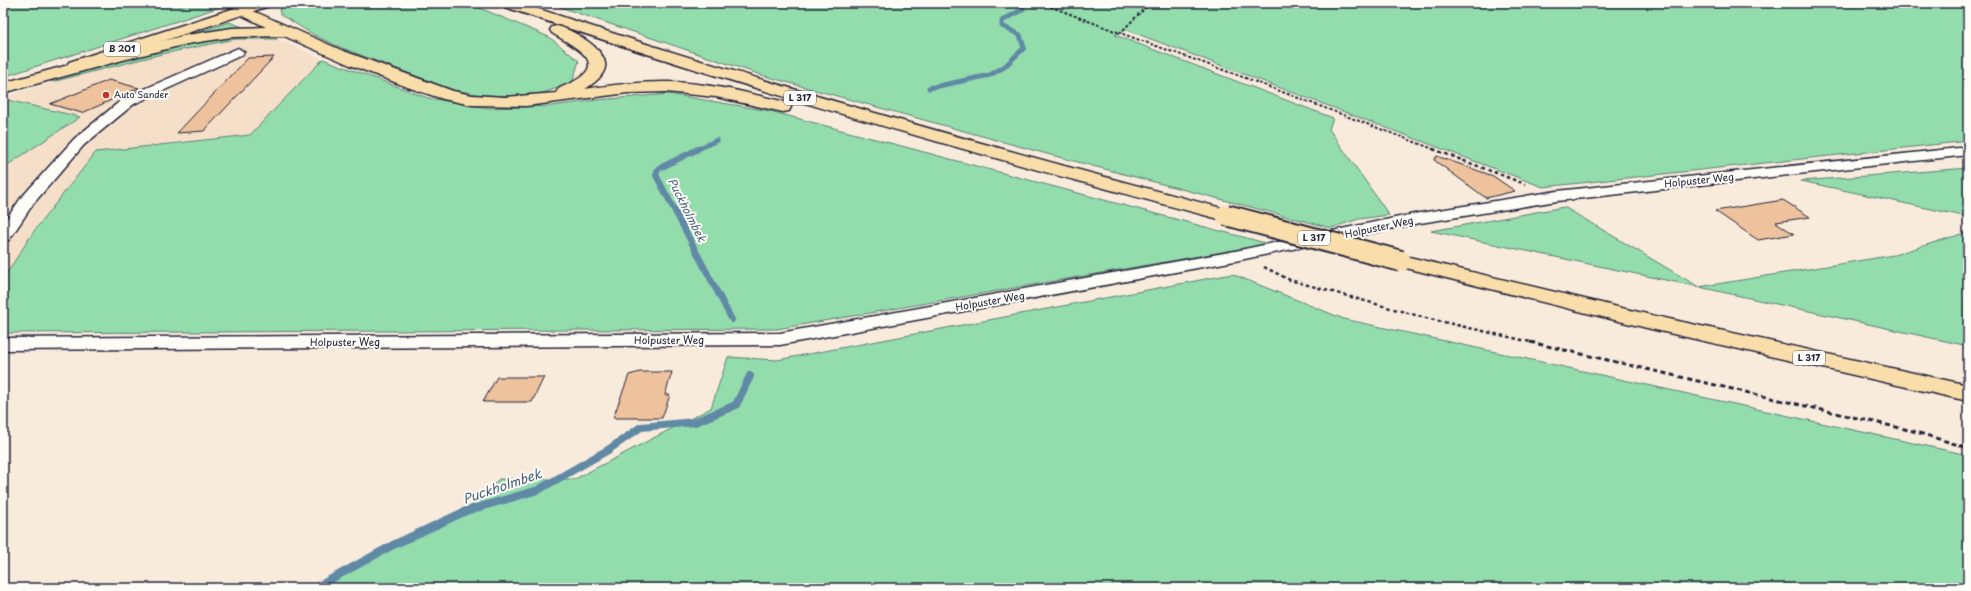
<svg xmlns="http://www.w3.org/2000/svg" width="1971" height="591" viewBox="0 0 1971 591" font-family="'Playpen Sans',sans-serif">
<style>
.built{fill:#f5dfc9}
.green{fill:#93dcac;stroke:#5a7f74}
.lines{fill:none;stroke-linecap:round;stroke-linejoin:round}
.stream-far2{stroke:#6189a5;stroke-width:5}
.stream-far1{stroke:#6189a5;stroke-width:6}
.stream{stroke:#6189a5;stroke-width:8}
.building{fill:#eec29d;stroke:#22223b}
.street-casing{stroke:#22223b;stroke-width:3}
.primary-casing{stroke:#22223b;stroke-width:3}
.highway-casing{stroke:#22223b;stroke-width:3}
.path-far2{stroke:#22223b;stroke-width:2;stroke-dasharray:3 2;stroke-linecap:butt}
.path-far1{stroke:#22223b;stroke-width:2.5;stroke-dasharray:3.5 3;stroke-linecap:butt}
.path{stroke:#22223b;stroke-width:3;stroke-dasharray:5 3.5;stroke-linecap:butt}
.street{fill:#fdfcf7;fill-rule:evenodd}
.primary{fill:#f9deab;fill-rule:evenodd}
.highway{fill:#f9deab;fill-rule:evenodd}
.highway-bridge-casing{stroke:#22223b;stroke-width:24;stroke-linecap:butt}
.highway-bridge{stroke:#f9deab;stroke-width:20}
.poi-dot{fill:#c8321e;stroke:#fdfcf7;stroke-width:1.5}
.labels{text-anchor:middle;stroke-width:4;stroke-linejoin:round;paint-order:stroke}
.shield{fill:#fdfcf7;stroke:#646373;stroke-width:1}
.shield-label{font-size:9px;font-weight:bold;fill:#22223b}
.far-poi-label{font-size:9px;fill:#22223b;stroke:#fdfcf7;text-anchor:start}
.street-label{font-size:10px;fill:#22223b;stroke:#fdfcf7}
.water-label{font-size:11px;font-style:italic;fill:#475e79;stroke:#fdfcf7}
.near-water-label{font-size:13px;font-style:italic;fill:#475e79;stroke:#fdfcf7}
</style>
<rect width="100%" height="100%" fill="#f8ebdc"/>
<filter id="ink" filterUnits="userSpaceOnUse"><feTurbulence type="fractalNoise" baseFrequency=".025" numOctaves="2"/><feDisplacementMap in="SourceGraphic" scale="8" xChannelSelector="R" yChannelSelector="G"/><feConvolveMatrix kernelMatrix="1 2 1 2 8 2 1 2 1" color-interpolation-filters="sRGB"/></filter>
<g filter="url(#ink)">
<!-- built -->
<path class="built" d="M 235,39 L 277,39 L 323,59 L 250,135 L 96,152 L 34,231 L 3,279 L 3,168 L 80,117 L 3,98 L 52,82 L 162,54 Z"/>
<!-- green -->
<path class="green" d="M 3,3 L 233,3 L 3,77 Z
M 287,3 L 468,3 L 549,37 L 579,61 L 572,83 L 543,93 L 512,96 L 482,95 L 453,90 L 337,46 L 314,35 L 281,15 L 279,10 Z
M 548,3 L 1968,3 L 1968,141 L 1543,187 L 1127,30 L 1115,35 L 1333,118 L 1329,129 L 1389,215 L 1359,219 L 1331,228 L 1047,154 L 761,75 Z
M 229,22 L 246,28 L 186,36 Z
M 255,34 L 277,39 L 235,39 L 162,54 L 52,82 L 50,78 L 195,40 Z
M 323,59 L 428,98 L 489,108 L 551,106 L 596,100 L 669,94 L 770,111 L 1269,244 L 777,329 L 3,333 L 3,279 L 34,231 L 96,152 L 250,135 Z
M 3,99 L 80,117 L 3,168 Z
M 1968,168 L 1968,217 L 1801,181 Z
M 1564,207 L 1699,287 L 1894,255 L 1968,232 L 1968,346 L 1699,287 L 1431,231 Z
M 1232,274 L 1344,319 L 1968,455 L 1968,588 L 315,588 L 393,545 L 466,511 L 499,479 L 575,479 L 711,408 L 728,357 L 777,360 Z"/>
<g class="lines">
<!-- stream-far2 -->
<path class="stream-far2" d="M 929,88 L 990,75 L 1004,67 L 1024,48 L 1020,35 L 1002,26 L 1002,21 L 1023,9
M 696,150 L 717,140"/>
<!-- stream-far1 -->
<path class="stream-far1" d="M 698,149 L 658,169 L 656,175 L 732,320"/>
<!-- stream -->
<path class="stream" d="M 315,588 L 393,545 L 466,511 L 538,490 L 608,450 L 641,427 L 695,422 L 736,405 L 750,376"/>
</g>
<!-- building -->
<path class="building" d="M 274,57 L 204,131 L 177,133 L 248,58 Z
M 109,80 L 139,88 L 82,113 L 50,104 Z
M 1437,156 L 1493,176 L 1515,191 L 1486,198 L 1434,160 Z
M 1783,200 L 1810,217 L 1776,222 L 1794,234 L 1758,240 L 1715,211 Z
M 640,372 L 672,372 L 665,395 L 670,395 L 662,418 L 613,418 L 629,375 Z
M 497,377 L 544,377 L 532,402 L 483,402 Z"/>
<g class="lines">
<defs>
<path id="street" d="M 238,48 L 244,52 L 242,55 L 134,104 L 84,145 L 33,204 L 9,240 L 3,241 L 3,224 L 21,198 L 74,139 L 124,98 Z
M 1968,147 L 1968,155 L 1557,201 L 1414,224 L 1235,261 L 780,345 L 3,350 L 3,338 L 780,333 L 1235,251 L 1414,214 L 1557,191 Z"/>
<path id="primary" d="M 250,3 L 271,3 L 269,6 L 81,68 L 75,70 L 69,68 L 67,65 L 69,62 Z"/>
<path id="highway" d="M 500,3 L 521,3 C 755,82 994,148 1233,211 L 1236,215 L 1233,219 L 1226,221 L 1219,219 C 978,155 738,87 502,6 Z
M 242,6 L 341,50 L 453,91 L 472,95 L 505,97 L 556,93 C 558,87 565,86 571,83 C 612,63 573,46 552,33 L 550,30 L 552,27 L 557,26 C 571,29 603,47 605,63 C 607,74 593,84 585,89 C 611,85 638,82 665,82 C 707,82 748,93 789,103 L 791,107 L 789,111 L 783,112 L 716,97 L 666,92 L 628,93 L 526,106 L 472,105 L 443,99 L 410,88 L 350,65 L 284,36 L 232,37 L 187,44 L 123,60 L 3,93 L 3,83 L 112,53 L 187,35 L 232,28 L 266,27 L 237,13 L 235,10 L 237,7 Z
M 1401,255 L 1651,315 L 1968,385 L 1968,401 L 1651,329 L 1394,265 L 1390,261 L 1394,257 Z"/>
</defs>
<!-- street casing -->
<use href="#street" class="street-casing"/>
<!-- primary casing -->
<use href="#primary" class="primary-casing"/>
<!-- highway casing -->
<use href="#highway" class="highway-casing"/>
<!-- path-far2 -->
<path class="path-far2" d="M 1041,3 L 1120,33
M 1150,3 L 1120,33 L 1240,76 L 1436,150"/>
<!-- path-far1 -->
<path class="path-far1" d="M 1433,149 L 1525,184
M 1264,267 L 1290,280 L 1426,318 L 1535,343"/>
<!-- path -->
<path class="path" d="M 1530,342 L 1913,431 L 1968,448"/>
<!-- street -->
<use href="#street" class="street"/>
<!-- primary -->
<use href="#primary" class="primary"/>
<!-- highway -->
<use href="#highway" class="highway"/>
<defs>
<path id="highway-bridge" d="M 1226,215 L 1401,261"/>
</defs>
<!-- highway-bridge casing -->
<use href="#highway-bridge" class="highway-bridge-casing"/>
<!-- highway-bridge -->
<use href="#highway-bridge" class="highway-bridge"/>
</g>
</g>
<!-- markers -->
<circle class="poi-dot" cx="106" cy="95" r="4"/>
<g class="labels">
<!-- shield labels -->
<g class="shield">
<rect x="104" y="42" width="36" height="14" rx="3"/>
<rect x="784" y="91" width="32" height="14" rx="3"/>
<rect x="1298" y="231" width="32" height="14" rx="3"/>
<rect x="1793" y="351" width="32" height="14" rx="3"/>
</g>
<g class="shield-label">
<text x="122" y="52">B 201</text>
<text x="800" y="101">L 317</text>
<text x="1314" y="241">L 317</text>
<text x="1809" y="361">L 317</text>
</g>
<!-- far-poi labels -->
<g class="far-poi-label">
<text x="114" y="98">Auto Sander</text>
</g>
<!-- street labels -->
<g class="street-label">
<text transform="translate(1699 180) rotate(-6)" y="4">Holpuster Weg</text>
<text transform="translate(1379 227) rotate(-12)" y="4">Holpuster Weg</text>
<text transform="translate(990 301) rotate(-10)" y="4">Holpuster Weg</text>
<text x="669" y="344">Holpuster Weg</text>
<text x="345" y="346">Holpuster Weg</text>
</g>
<!-- water labels -->
<g class="water-label">
<text transform="translate(687 210) rotate(63)" y="4">Puckholmbek</text>
</g>
<!-- near-water labels -->
<g class="near-water-label">
<text transform="translate(502 486) rotate(-19)" y="5">Puckholmbek</text>
</g>
</g>
<!-- margin -->
<rect width="1971" height="591" fill="none" stroke="#fdfcf7" stroke-width="16"/>
<rect x="8" y="8" width="1955" height="575" fill="none" stroke="#22223b" stroke-width="1.5" filter="url(#ink)"/>
</svg>
